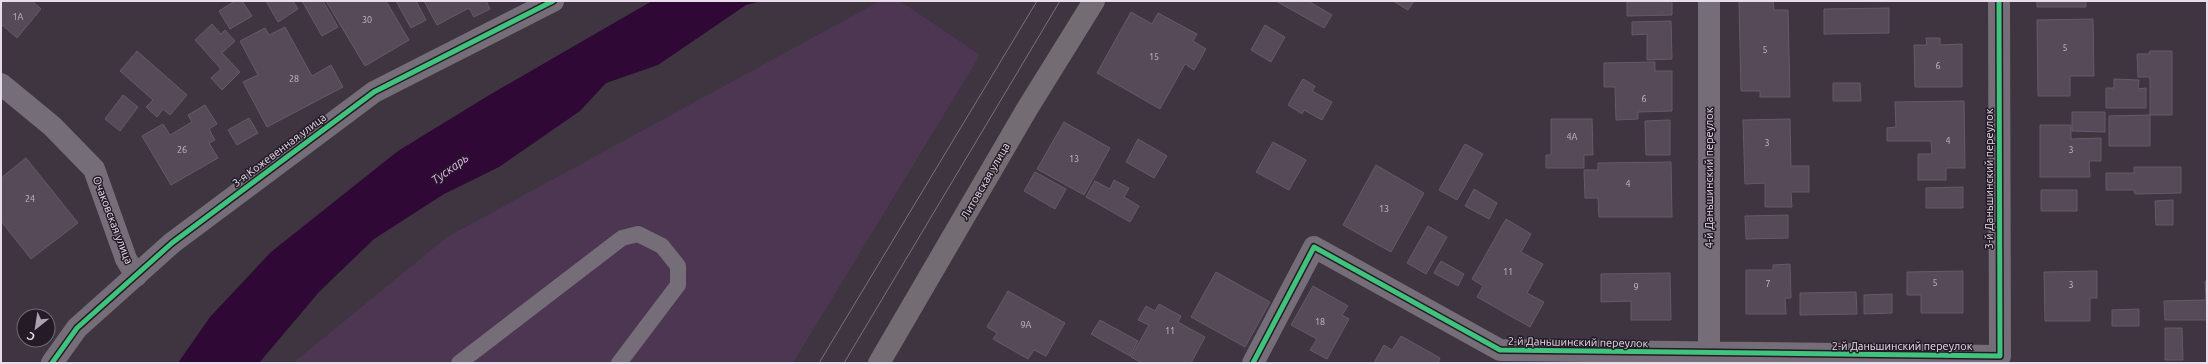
<svg xmlns="http://www.w3.org/2000/svg" width="2208" height="364" viewBox="0 0 2208 364" font-family="Ubuntu,sans-serif">
<style>
.built{fill:#4c3651}
.water{fill:#2f0836}
.building{fill:#564a59;stroke:#635b66}
.lines{fill:none;stroke-linecap:round;stroke-linejoin:round}
.service{stroke:#756d78;stroke-width:16}
.minor{stroke:#756d78;stroke-width:22}
.primary{stroke:#736c72;stroke-width:22}
.tram{stroke:#7a717c;stroke-width:1}
.cycleway-casing{stroke:#241b26;stroke-width:8}
.cycleway{stroke:#40c37c;stroke-width:5}
.labels{text-anchor:middle;stroke-width:3;stroke-linejoin:round;paint-order:stroke}
.number-label{font-size:9px;fill:#c4b8c7}
.street-label{font-size:11px;fill:#e9ddec;stroke:#241b26}
.water-label{font-size:12px;font-style:italic;fill:#efaffd;stroke:#241b26}
</style>
<rect width="100%" height="100%" fill="#3e3541"/>
<!-- built -->
<path class="built" d="M 880,1 L 900,1 L 980,55 L 793,363 L 293,363 L 447,237 Z"/>
<!-- water -->
<path class="water" d="M 652,1 L 762,1 L 746,5 L 658,65 L 606,83 L 580,111 L 499,167 L 444,194 L 374,239 L 319,292 L 259,363 L 178,363 L 210,317 L 271,252 L 398,151 L 491,94 Z"/>
<!-- building -->
<path class="building" d="M 1,1 L 32,1 L 41,9 L 17,38 L 1,24 Z
M 235,1 L 242,1 L 252,16 L 230,29 L 219,11 Z
M 266,1 L 293,1 L 298,9 L 278,22 Z
M 302,1 L 323,1 L 338,27 L 322,36 Z
M 326,1 L 386,1 L 409,40 L 365,66 Z
M 396,1 L 416,1 L 426,20 L 411,28 Z
M 424,1 L 486,1 L 490,9 L 474,17 L 469,8 L 437,25 Z
M 1276,1 L 1308,1 L 1332,15 L 1324,28 Z
M 1393,1 L 1414,1 L 1408,10 Z
M 1627,1 L 1672,1 L 1672,15 L 1627,16 Z
M 1739,1 L 1773,1 L 1774,10 L 1788,10 L 1790,97 L 1760,97 L 1760,91 L 1741,91 Z
M 2037,1 L 2086,1 L 2086,7 L 2037,7 Z
M 1889,8 L 1889,33 L 1824,34 L 1824,9 Z
M 1131,12 L 1152,24 L 1158,13 L 1197,34 L 1193,41 L 1206,49 L 1194,70 L 1185,64 L 1160,109 L 1097,73 Z
M 2093,19 L 2094,76 L 2070,76 L 2070,96 L 2038,96 L 2037,20 Z
M 1671,21 L 1672,59 L 1647,60 L 1647,34 L 1632,35 L 1632,22 Z
M 212,24 L 221,34 L 225,30 L 235,41 L 222,53 L 240,72 L 222,90 L 211,78 L 221,69 L 195,40 Z
M 1265,25 L 1285,37 L 1271,62 L 1251,50 Z
M 285,27 L 312,76 L 331,65 L 343,87 L 267,127 L 243,82 L 258,75 L 240,41 L 265,28 L 269,35 Z
M 1926,38 L 1940,38 L 1940,45 L 1962,44 L 1962,87 L 1915,87 L 1914,45 L 1927,45 Z
M 137,51 L 187,95 L 170,115 L 163,109 L 157,117 L 146,107 L 153,100 L 120,71 Z
M 2150,51 L 2172,51 L 2172,115 L 2150,115 L 2150,77 L 2138,77 L 2137,54 L 2149,54 Z
M 1655,62 L 1655,71 L 1672,71 L 1672,111 L 1638,112 L 1638,119 L 1616,120 L 1615,87 L 1604,87 L 1604,63 Z
M 1303,79 L 1315,86 L 1312,91 L 1332,102 L 1322,120 L 1304,110 L 1302,114 L 1288,105 Z
M 2114,79 L 2139,80 L 2138,89 L 2146,88 L 2146,108 L 2106,108 L 2106,88 L 2114,88 Z
M 1833,83 L 1860,83 L 1861,101 L 1833,101 Z
M 123,95 L 138,107 L 120,131 L 105,119 Z
M 1964,101 L 1965,168 L 1946,168 L 1946,180 L 1918,180 L 1918,154 L 1932,154 L 1931,141 L 1887,141 L 1887,128 L 1896,127 L 1895,102 Z
M 205,105 L 217,124 L 209,129 L 215,140 L 209,143 L 218,158 L 171,185 L 142,136 L 163,124 L 170,135 L 192,122 L 188,115 Z
M 2072,112 L 2105,112 L 2105,132 L 2072,131 Z
M 2150,115 L 2150,146 L 2109,146 L 2109,116 Z
M 249,118 L 258,133 L 237,145 L 228,130 Z
M 1551,119 L 1592,119 L 1593,155 L 1584,155 L 1584,168 L 1546,168 L 1546,155 L 1551,155 Z
M 1790,119 L 1791,166 L 1809,166 L 1809,192 L 1791,192 L 1792,207 L 1765,207 L 1765,183 L 1745,184 L 1743,120 Z
M 1670,120 L 1670,155 L 1646,155 L 1645,121 Z
M 1064,122 L 1110,148 L 1084,195 L 1037,169 Z
M 2040,125 L 2071,125 L 2071,139 L 2101,138 L 2101,161 L 2089,161 L 2090,177 L 2040,177 Z
M 1138,139 L 1167,156 L 1154,178 L 1126,162 Z
M 1273,142 L 1306,160 L 1289,190 L 1256,172 Z
M 1465,144 L 1483,154 L 1457,200 L 1439,190 Z
M 26,158 L 78,223 L 31,259 L 1,221 L 1,178 Z
M 1671,162 L 1672,217 L 1599,217 L 1598,198 L 1585,198 L 1584,170 L 1598,170 L 1598,163 Z
M 1376,165 L 1424,193 L 1391,252 L 1343,225 Z
M 2134,167 L 2181,167 L 2181,193 L 2135,194 L 2134,190 L 2106,190 L 2106,173 L 2134,173 Z
M 1035,172 L 1066,189 L 1055,209 L 1024,191 Z
M 1114,180 L 1129,188 L 1124,197 L 1139,206 L 1130,222 L 1086,197 L 1095,181 L 1110,189 Z
M 1963,187 L 1963,208 L 1926,208 L 1926,188 Z
M 1474,189 L 1497,203 L 1489,219 L 1465,206 Z
M 2041,190 L 2077,190 L 2077,211 L 2041,211 Z
M 2173,200 L 2173,225 L 2156,225 L 2155,201 Z
M 1788,215 L 1788,238 L 1746,239 L 1745,216 Z
M 1506,219 L 1531,234 L 1521,252 L 1543,264 L 1527,293 L 1544,302 L 1530,327 L 1477,297 L 1483,286 L 1472,279 Z
M 1428,226 L 1447,237 L 1426,274 L 1407,263 Z
M 1441,261 L 1464,274 L 1458,286 L 1434,273 Z
M 1790,264 L 1791,298 L 1785,298 L 1786,314 L 1746,314 L 1746,270 L 1773,270 L 1773,265 Z
M 1963,271 L 1963,313 L 1921,313 L 1921,295 L 1907,295 L 1907,272 Z
M 2097,271 L 2097,298 L 2090,298 L 2090,321 L 2045,321 L 2044,272 Z
M 1216,272 L 1270,302 L 1245,347 L 1191,317 Z
M 1670,273 L 1671,320 L 1631,320 L 1631,301 L 1601,302 L 1601,274 Z
M 2205,281 L 2207,281 L 2207,320 L 2165,320 L 2164,301 L 2206,300 Z
M 1313,286 L 1348,306 L 1342,315 L 1349,319 L 1327,359 L 1310,350 L 1317,339 L 1291,325 Z
M 1008,291 L 1065,323 L 1046,356 L 1034,350 L 1028,359 L 993,339 L 997,333 L 987,327 Z
M 1856,292 L 1857,314 L 1800,315 L 1800,293 Z
M 1892,294 L 1892,313 L 1864,314 L 1864,295 Z
M 1159,304 L 1181,316 L 1178,322 L 1205,337 L 1191,363 L 1142,363 L 1131,357 L 1149,325 L 1138,320 L 1146,306 L 1155,311 Z
M 2139,309 L 2139,326 L 2112,326 L 2112,310 Z
M 1100,320 L 1138,341 L 1130,356 L 1091,334 Z
M 2165,328 L 2182,328 L 2183,360 L 2165,360 Z
M 1401,336 L 1440,358 L 1438,363 L 1374,363 L 1384,345 L 1392,350 Z"/>
<g class="lines">
<!-- service -->
<path class="service" d="M 459,363 L 622,238 L 638,234 L 662,246 L 678,266 L 678,285 L 619,363"/>
<!-- minor -->
<path class="minor" d="M 1709,1 L 1709,354
M 1,84 L 52,126 L 94,169 L 126,259 L 136,276
M 52,363 L 77,328 L 172,243 L 374,92 L 553,1
M 1253,363 L 1314,247 L 1500,350 L 2000,356 L 1999,1"/>
<!-- primary -->
<path class="primary" d="M 879,363 L 1027,109 L 1094,1"/>
<!-- tram -->
<path class="tram" d="M 819,363 L 1037,1
M 844,363 L 1060,1"/>
<defs>
<path id="cycleway" d="M 52,363 L 77,328 L 172,243 L 374,92 L 553,1
M 1253,363 L 1314,247 L 1500,350 L 2000,356 L 1999,1"/>
</defs>
<!-- cycleway casing -->
<use href="#cycleway" class="cycleway-casing"/>
<!-- cycleway -->
<use href="#cycleway" class="cycleway"/>
</g>
<g class="labels">
<!-- number labels -->
<g class="number-label">
<text x="18" y="20">1А</text>
<text x="367" y="23">30</text>
<text x="2065" y="51">5</text>
<text x="1765" y="53">5</text>
<text x="1154" y="60">15</text>
<text x="1938" y="69">6</text>
<text x="294" y="82">28</text>
<text x="1644" y="102">6</text>
<text x="1572" y="140">4А</text>
<text x="1948" y="144">4</text>
<text x="1767" y="146">3</text>
<text x="182" y="153">26</text>
<text x="2071" y="153">3</text>
<text x="1074" y="162">13</text>
<text x="1628" y="187">4</text>
<text x="30" y="202">24</text>
<text x="1384" y="212">13</text>
<text x="1508" y="275">11</text>
<text x="1935" y="286">5</text>
<text x="1768" y="287">7</text>
<text x="2071" y="288">3</text>
<text x="1636" y="290">9</text>
<text x="1320" y="325">18</text>
<text x="1026" y="328">9А</text>
<text x="1170" y="334">11</text>
</g>
<!-- street labels -->
<g class="street-label">
<text transform="translate(279 150) rotate(-37)" y="4">3-я Кожевенная улица</text>
<text transform="translate(1709 178) rotate(-90)" y="4">4-й Даньшинский переулок</text>
<text transform="translate(1989 179) rotate(-90)" y="4">3-й Даньшинский переулок</text>
<text transform="translate(985 181) rotate(-60)" y="4">Литовская улица</text>
<text transform="translate(113 220) rotate(69)" y="4">Очаковская улица</text>
<text transform="translate(1578 342) rotate(1)" y="4">2-й Даньшинский переулок</text>
<text x="1902" y="350">2-й Даньшинский переулок</text>
</g>
<!-- water labels -->
<g class="water-label">
<text transform="translate(450 169) rotate(-36)" y="4">Тускарь</text>
</g>
</g>
<!-- border -->
<rect width="2208" height="364" fill="none" stroke="#e9ddec" stroke-width="4"/>
<!-- north arrow -->
<g transform="translate(36 328) rotate(210)"><circle r="19" fill="#241b26" stroke="#736975"/>
<path d="M0-3L7 15L0 10L-7 15Z" fill="#ada2b0"/>
<text y="-6" font-size="11" font-weight="bold" text-anchor="middle" fill="#e9ddec">С</text>
</g>
</svg>
